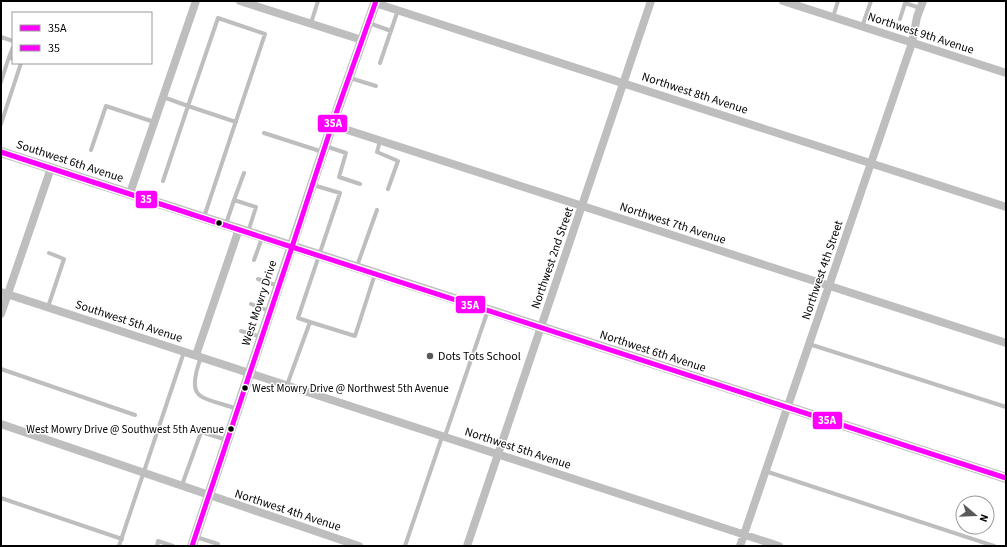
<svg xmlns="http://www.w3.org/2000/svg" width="1007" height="547" viewBox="0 0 1007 547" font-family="'Source Sans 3',sans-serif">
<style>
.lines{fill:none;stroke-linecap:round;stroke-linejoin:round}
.service{stroke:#bebebe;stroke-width:4}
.minor{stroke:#bebebe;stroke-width:8}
.tertiary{stroke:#bebebe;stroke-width:10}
.bus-1-casing{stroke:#fff;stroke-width:8}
.bus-2-casing{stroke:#fff;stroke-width:8}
.bus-1{stroke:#f0f;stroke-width:5}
.bus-2{stroke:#f0f;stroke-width:5}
.bus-dot{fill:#000;stroke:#fff;stroke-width:1.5}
.poi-dot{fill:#595959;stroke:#fff;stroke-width:1.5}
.labels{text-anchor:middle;stroke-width:3;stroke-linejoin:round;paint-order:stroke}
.bus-label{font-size:11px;fill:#000;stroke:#fff;text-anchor:start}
.street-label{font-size:12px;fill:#000;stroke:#fff}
.poi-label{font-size:12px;fill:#000;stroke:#fff;text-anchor:start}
.line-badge{stroke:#fff;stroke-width:1.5}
.badge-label{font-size:11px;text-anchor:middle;font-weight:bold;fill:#fff}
</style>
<rect width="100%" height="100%" fill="#fff"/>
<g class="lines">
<!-- service -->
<path class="service" d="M 833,17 L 838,1
M 900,19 L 905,3 L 920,8
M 311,23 L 318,1
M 369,23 L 391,31
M 862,27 L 871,1
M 1,37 L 13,41
M 13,47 L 9,57 L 13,59
M 380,63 L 398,10
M 350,78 L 376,86
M 1,82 L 9,57
M 163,97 L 188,106 L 218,18 L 265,34 L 204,217
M 1,124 L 21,63
M 264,133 L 323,152
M 380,141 L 377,152 L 398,161 L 388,189
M 325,146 L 346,153 L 339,177 L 360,184
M 91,150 L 106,106 L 154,122
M 244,173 L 234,200 L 256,207 L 248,232
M 163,181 L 188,106 L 236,122
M 226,224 L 234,200
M 254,260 L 262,238
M 357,266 L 377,210
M 258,279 L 278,286
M 251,304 L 269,311
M 48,307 L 64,259 L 49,253
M 310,322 L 355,336 L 375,274
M 241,331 L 261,337
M 809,344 L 1006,407
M 201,357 C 185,401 200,396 237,409
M 1,369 L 135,415
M 287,385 L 310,322 L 298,318 L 340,193 L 313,185
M 445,436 L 488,310
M 765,471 L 994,546
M 182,485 L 201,432 L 227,440
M 1,498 L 122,539
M 196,537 L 218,544 L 217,546
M 119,546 L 184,352
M 157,546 L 158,541 L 173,546
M 405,546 L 442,437"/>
<!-- minor -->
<path class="minor" d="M 240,1 L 362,40
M 783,1 L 1006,73
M 375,3 L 1006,207
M 332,125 L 1006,343
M 130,193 L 196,1
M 1,292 L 779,546
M 1,314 L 51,168
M 196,355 L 239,229
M 1,424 L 359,546
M 467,546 L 651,1
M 740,546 L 912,43 L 917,17 L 923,1"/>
<!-- tertiary -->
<path class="tertiary" d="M 1,152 L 1006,478
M 192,546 L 332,125 L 376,1"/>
<defs>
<path id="bus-1" d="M 292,247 L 1006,478
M 292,247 L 332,125 L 376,1"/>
<path id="bus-2" d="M 1,152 L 292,247
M 192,546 L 292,247"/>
</defs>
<!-- bus-1 casing -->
<use href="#bus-1" class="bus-1-casing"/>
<!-- bus-2 casing -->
<use href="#bus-2" class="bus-2-casing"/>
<!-- bus-1 -->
<use href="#bus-1" class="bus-1"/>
<!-- bus-2 -->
<use href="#bus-2" class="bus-2"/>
</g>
<!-- markers -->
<g class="bus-dot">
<circle cx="219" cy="223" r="3.5"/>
<circle cx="245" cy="388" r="3.5"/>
<circle cx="231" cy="429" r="3.5"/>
</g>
<circle class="poi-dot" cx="430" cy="356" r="4"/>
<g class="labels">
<!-- bus labels -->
<g class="bus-label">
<text x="252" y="392">West Mowry Drive @ Northwest 5th Avenue</text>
<text x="224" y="433" text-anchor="end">West Mowry Drive @ Southwest 5th Avenue</text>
</g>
<!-- street labels -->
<g class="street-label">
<text transform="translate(921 33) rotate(18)" y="4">Northwest 9th Avenue</text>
<text transform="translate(695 93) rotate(18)" y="4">Northwest 8th Avenue</text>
<text transform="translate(70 161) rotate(18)" y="4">Southwest 6th Avenue</text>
<text transform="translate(673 223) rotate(18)" y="4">Northwest 7th Avenue</text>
<text transform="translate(552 258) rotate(-71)" y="4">Northwest 2nd Street</text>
<text transform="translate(822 270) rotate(-71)" y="4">Northwest 4th Street</text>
<text transform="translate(259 303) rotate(-72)" y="4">West Mowry Drive</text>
<text transform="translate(129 321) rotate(18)" y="4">Southwest 5th Avenue</text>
<text transform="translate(653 351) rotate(18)" y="4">Northwest 6th Avenue</text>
<text transform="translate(518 448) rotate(18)" y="4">Northwest 5th Avenue</text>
<text transform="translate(288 510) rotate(18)" y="4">Northwest 4th Avenue</text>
</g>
<!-- poi labels -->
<g class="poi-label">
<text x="438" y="360">Dots Tots School</text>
</g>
</g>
<g class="line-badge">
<rect x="317" y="114" width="31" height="19" rx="4" fill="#f0f"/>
<rect x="135" y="190" width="23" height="19" rx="4" fill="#f0f"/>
<rect x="455" y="295" width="31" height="19" rx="4" fill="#f0f"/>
<rect x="812" y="411" width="31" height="19" rx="4" fill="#f0f"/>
</g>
<g class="badge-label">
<text x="333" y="127">35A</text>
<text x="146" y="203">35</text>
<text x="470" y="309">35A</text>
<text x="827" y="424">35A</text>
</g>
<!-- border -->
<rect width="1007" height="547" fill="none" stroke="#000000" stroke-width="4"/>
<!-- legend -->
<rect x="12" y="12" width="140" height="52" fill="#ffffff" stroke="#999999"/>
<rect x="20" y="25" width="20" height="6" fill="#ff00ff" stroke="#999999"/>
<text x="48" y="32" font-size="12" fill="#000000">35A</text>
<rect x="20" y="45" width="20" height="6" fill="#ff00ff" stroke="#999999"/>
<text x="48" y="52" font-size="12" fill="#000000">35</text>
<!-- north arrow -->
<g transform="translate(975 515) rotate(109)"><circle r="19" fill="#ffffff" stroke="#999999"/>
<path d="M0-3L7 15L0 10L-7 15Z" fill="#595959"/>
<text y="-6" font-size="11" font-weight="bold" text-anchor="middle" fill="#000000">N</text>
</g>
</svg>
